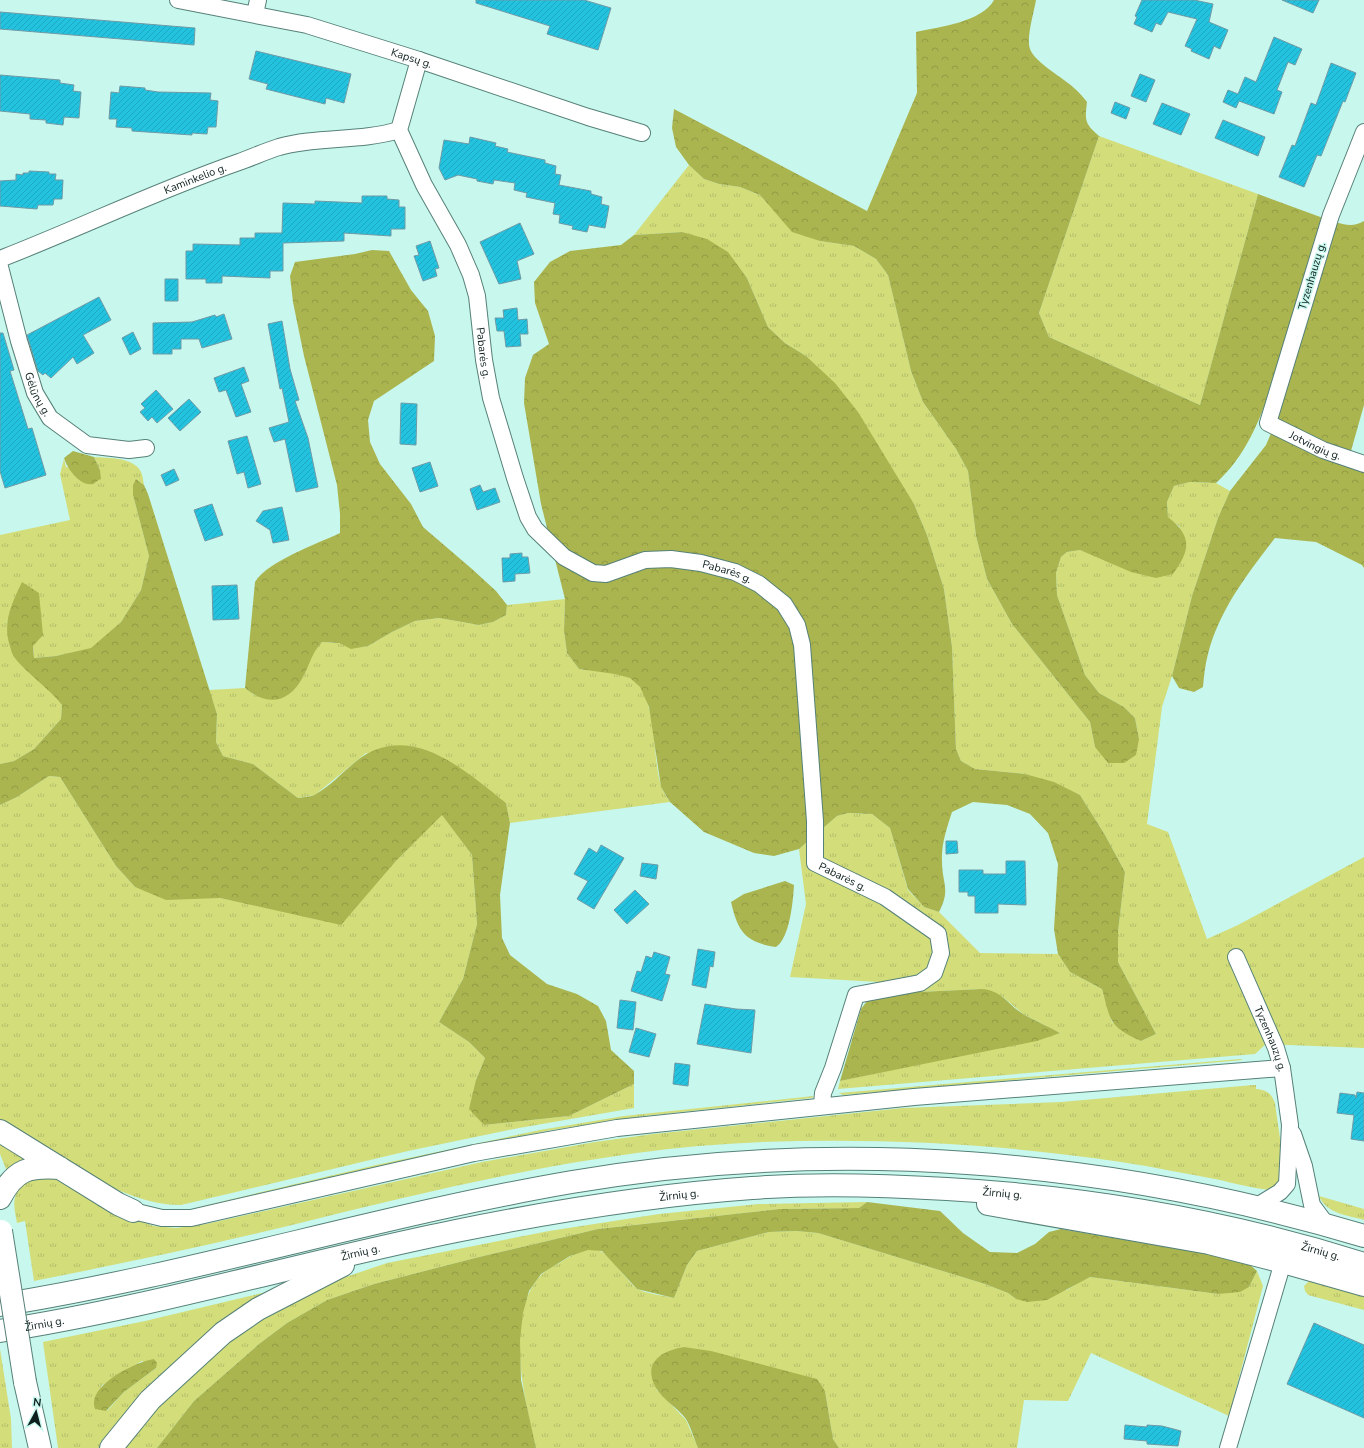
<svg xmlns="http://www.w3.org/2000/svg" width="1364" height="1448" font-family="'Nunito Sans',sans-serif">
<defs>
<pattern id="grass-tufts" width="24" height="20" patternUnits="userSpaceOnUse"><rect width="24" height="20" fill="#d3de7b"/><path d="M3 7l-1-3M5 7V3M7 7l1-3M15 17l-1-3M17 17v-4M19 17l1-3" fill="none" stroke="#b4be6a"/></pattern>
<pattern id="forest-crowns" width="20" height="18" patternUnits="userSpaceOnUse"><rect width="20" height="18" fill="#abb54f"/><path d="M2 6a3 3 0 1 1 6 0M12 15a3 3 0 1 1 6 0" fill="none" stroke="#929b44"/></pattern>
<pattern id="building-hatch" width="6" height="6" patternUnits="userSpaceOnUse"><rect width="6" height="6" fill="#23c3e0"/><path d="M-1 1l2-2M0 6l6-6M5 7l2-2" fill="none" stroke="#1ea7c0"/></pattern>
</defs>
<rect width="100%" height="100%" fill="#c8f7ed"/>
<!-- grass -->
<path fill="url(#grass-tufts)" fill-rule="evenodd" d="M1099,136L1258,194L1200,405L1049,337L1039,313Z
M689,165L704,179L719,184L740,187L760,195L774,210L820,241L854,246L876,259L888,275L911,371L923,402L956,449L968,471L976,536L987,579L1012,624L1090,722L1095,747L1139,739L1135,718L1124,707L1099,693L1085,675L1057,595L1056,573L1061,557L1067,552L1080,550L1101,557L1180,527L1168,518L1167,502L1174,486L1190,482L1216,483L1230,491L1218,518L1192,596L1172,676L1162,707L1147,824L1168,832L1207,939L1238,925L1364,857V1048L1266,1044L1255,1054L838,1089L840,1081L1060,1033L1023,1014L1003,997L981,989L878,994L879,982L790,977L806,904L799,849L837,816L848,813L872,814L890,828L908,890L924,907L939,912L980,953L1058,954L1070,972L1102,989L1112,1022L1141,1041L1156,1034L1118,962V932L1125,872L1105,835L1080,795L1025,774L975,769L961,761L956,749L952,647L944,589L927,535L914,504L806,356L785,343L768,327L747,278L727,252L682,232L634,235Z
M94,457C108,458 134,457 141,472C143,476 143,481 144,485L136,479L133,495L149,556L141,590L121,622L91,649L56,656L34,658L33,646L6,621L62,705L61,719L34,749L14,761L0,764V535L70,520L60,474L64,459L66,467L100,470Z
M565,599L564,631L567,653L579,669C595,671 617,670 631,678C658,695 652,758 661,786C663,792 667,797 670,802L510,823L506,803L366,753L315,795L298,798L253,764L223,756L216,742L217,714L209,690L245,688L254,695L303,677L313,652L322,642L339,643L351,648L368,646L392,632L415,621L439,618L479,625L493,622L506,615L507,605Z
M49,776L60,777L116,866L135,887L199,898H220L275,909L395,862L442,814L472,855L477,924L463,979L439,1022L469,1042L485,1058L476,1080L484,1125L569,1116L634,1084V1108L519,1128L408,1151L181,1205C120,1205 51,1152 0,1122V805L17,797Z
M1240,1059L1243,1060L843,1095L839,1093Z
M1253,1085H1256V1089C1267,1090 1271,1093 1275,1103C1277,1120 1286,1165 1280,1179C1278,1185 1275,1187 1269,1190C1253,1188 1236,1184 1220,1180C1187,1174 1154,1167 1121,1162C1002,1144 883,1138 763,1142C603,1148 447,1187 292,1225C206,1246 120,1264 34,1281L25,1221L17,1223C13,1203 12,1197 24,1179L57,1176L128,1217L154,1226L176,1228L206,1224L482,1162L595,1142L653,1134L903,1108L1061,1102Z
M814,1096L812,1098L644,1116L552,1130L484,1143L190,1209L376,1165L540,1130L624,1116Z
M0,1139L33,1159L8,1174L0,1154Z
M1319,1196L1364,1209V1220C1347,1215 1327,1214 1319,1196Z
M867,1202L859,1208L779,1209L598,1229L479,1257L374,1284L327,1300L287,1323L259,1344L194,1401L157,1448H122L148,1414L222,1343L269,1314L325,1284L387,1263L549,1231L659,1214L759,1204Z
M796,1231L818,1233L985,1284L1008,1293L1016,1299L1067,1290L1081,1281L1090,1277L1218,1294L1249,1287L1257,1271L1263,1286L1229,1416L1091,1353L1068,1401L1024,1400L1017,1448H839L833,1439L825,1391L656,1389L686,1420L698,1448H536C525,1400 503,1316 541,1275C546,1270 554,1266 561,1262C572,1255 587,1246 600,1251C609,1254 627,1281 636,1288C643,1293 665,1296 674,1298L687,1265L697,1251L769,1232Z
M1310,1280L1364,1295V1310L1308,1295L1305,1291L1304,1286Z
M275,1290L100,1448H58L43,1342L145,1321ZM142,1361L156,1368L124,1392L107,1411L101,1386Z
M0,1349L11,1419L12,1448H0Z"/>
<!-- forest -->
<path fill="url(#forest-crowns)" d="M994,0H1036C1034,12 1026,38 1030,49C1035,63 1064,78 1074,88C1079,92 1083,97 1087,102C1085,120 1084,123 1099,136L1039,313L1049,337L1200,405L1258,194L1323,218C1311,257 1299,296 1287,334C1271,386 1258,445 1216,483L1190,482L1174,486L1167,502L1168,517C1193,537 1190,550 1173,574L1156,578L1131,572L1080,550L1067,552L1061,557L1056,573L1057,595L1085,675L1099,693L1124,707L1135,718L1139,739L1136,755L1124,763H1108L1095,747L1090,722L1012,624L987,579L976,536L968,471L956,449L923,402L911,371L888,275L876,259L854,246L820,241L792,232L760,195L740,187L719,184L704,179L689,165L676,147L672,128L674,109L867,211L917,93L916,32C939,27 982,22 994,0Z
M1364,221V405L1347,465L1364,468V568L1362,565L1316,542L1275,538C1248,573 1219,610 1208,654C1205,665 1204,676 1203,687L1194,692L1179,688L1172,676L1192,596L1218,518L1230,491L1266,445L1278,417L1334,222C1346,225 1354,227 1364,221Z
M682,232L707,239L728,252L747,278L768,327L785,343L806,356L835,383L858,412L914,504L927,535L944,589L952,647L956,749L961,761L975,769L1025,774L1054,782L1080,795L1105,835L1125,872L1118,932V962L1156,1034L1141,1041C1108,1026 1111,1021 1102,989L1070,972L1058,954L1054,929L1058,864L1048,833L1030,814L1007,805L973,802L952,812C947,828 941,844 942,861C942,884 951,889 939,912L924,907L908,889L890,828L872,814L848,813L837,816L799,849L774,856L754,853L704,832L670,802L661,787L649,707L640,687L630,678L615,674L579,669L567,653L564,631L565,599L541,504L524,403L525,378L533,355L549,344L535,303L534,282L550,262L570,251L621,245L634,235Z
M372,250L389,251L411,290L428,311L435,336L434,361L374,401L368,420L370,442L380,464L411,504L423,527L472,569L496,591L507,605L506,615L493,622L479,625L439,618L415,621L392,632L368,646L351,649L339,643L322,642C311,654 310,664 303,677C289,703 268,707 245,688L255,582C268,561 317,544 340,533V514L337,485L304,356L293,302L290,276L295,262L355,254Z
M73,451L94,457L100,470L101,479C98,480 95,483 93,484C80,487 67,468 64,458Z
M136,479L144,485L148,494L217,714L216,742L223,756L253,764L298,798C303,797 312,797 316,794C329,787 342,773 354,763C408,718 463,769 506,803L510,823L500,895L502,938L510,955L547,984L577,994L598,1006L606,1021L611,1050L634,1071V1084L569,1116L484,1125L469,1109L476,1080L485,1058L469,1042L439,1022L463,979L477,924L472,855L442,815L395,862L341,925L220,898L166,900L135,887L116,866L60,777L49,776L17,797L0,805V764L14,761L34,749L61,719L62,705C48,687 28,675 14,657C12,654 11,650 10,646C2,623 12,603 22,582L39,593L43,635L33,646L34,658L56,656L91,648L121,622L141,590L149,556L133,495V485Z
M785,881L794,885C793,901 790,938 776,947C744,942 738,931 731,902L744,894Z
M981,989C1002,990 1007,1004 1023,1014C1035,1021 1048,1026 1060,1033L1037,1041L840,1081L861,1009L867,1001L878,994Z
M867,1202L940,1211L963,1233L990,1252L1017,1253L1035,1244L1049,1232L1061,1229L1225,1257L1248,1263L1257,1271L1249,1287L1240,1292L1218,1294L1090,1277L1047,1300L1027,1302L1016,1299L1008,1293L985,1284L818,1233L796,1231L769,1232L697,1251L687,1265L674,1298L637,1289L602,1251L588,1250L570,1256L541,1274L529,1291L523,1313L520,1340L521,1380L536,1448H157L194,1401L259,1344L287,1323L327,1300L374,1284L479,1257L598,1229L779,1209L859,1208Z
M684,1347L711,1351L817,1379L825,1391L833,1439L839,1448H698C694,1439 691,1427 686,1419C678,1408 663,1400 656,1388C642,1363 661,1351 684,1347Z
M154,1359L157,1363L156,1368L124,1392L106,1411L95,1409C86,1386 135,1362 154,1359Z"/>
<!-- building -->
<path fill="url(#building-hatch)" stroke="#6f9aa5" d="M476,0H584L611,8L598,50L547,34L550,26L476,3Z
M1142,0H1194L1213,4L1209,22L1228,30L1220,49L1214,46L1209,59L1191,51L1192,49L1185,46L1197,19L1168,12L1161,25L1156,23L1152,32L1134,24L1137,17L1135,16Z
M1282,0H1319L1313,13Z
M0,12L195,28L194,45L0,29Z
M1274,37L1302,49L1295,65L1288,62L1277,90L1282,92L1274,114L1239,101L1236,108L1223,102L1228,90L1238,94L1245,77L1256,82Z
M256,51L351,74L344,103L326,98L325,104L266,89L268,84L249,79Z
M1331,63L1356,73L1345,102L1343,101L1321,156L1317,155L1304,187L1279,177L1292,145L1295,146L1311,103L1316,105Z
M1140,74L1155,80L1146,102L1131,96Z
M0,75L60,80V83L74,85L73,91L81,92L79,118L64,117L63,125L46,123V120L30,119V114L0,111Z
M120,86L145,88V90L158,92L211,93L210,100L218,101L216,127H208L207,134L192,133V135L132,131V128L116,127L117,119H109L111,92L119,93Z
M1115,102L1130,108L1126,119L1111,113Z
M1162,103L1190,114L1181,135L1153,124Z
M1223,120L1265,137L1258,156L1215,138Z
M470,137L496,143L495,146L508,149L507,152L545,160V163L556,166L555,174L561,175L559,185L591,191V194L602,197L601,204L609,206L605,228L589,225L587,232L572,229L573,226L559,223L560,215L553,214L555,203L526,197L527,193L514,190L515,183L494,180L493,184L477,181V179L458,175L445,180L439,168L444,140L469,144Z
M29,171L49,172V174H56L55,180H63L62,199H54L53,205H38L37,209L0,206V181L16,180V174L23,175V173H29Z
M362,196H387V199L399,200V207H405V229H391V236L344,233V241L283,243V271H270V278L222,276V283H206V279H186V251H193V244L240,245V238H255V233H282L283,203L315,204V201L362,203Z
M520,223L534,254L517,261L521,279L499,284L480,242Z
M430,241L439,268L435,269L437,276L423,281L414,256L419,255L416,246Z
M165,279H178V301H165Z
M99,297L111,320L83,335L94,353L77,364L73,357L51,378L45,373L43,375L38,371L27,335Z
M517,308L518,320L527,319L528,334H520L521,346L506,347L504,331H497L495,318H504L503,310Z
M224,314L232,339L202,348L199,339H181V349H172V354H153V323L192,322L215,315L216,317Z
M282,321L290,369L299,400L295,401L308,438L318,487L296,492L285,439L274,442L269,428L289,422L282,388L280,389L268,324Z
M133,332L141,349L130,355L122,338Z
M0,333H3L14,370L10,371L28,429L32,428L46,475L5,488L0,471Z
M244,367L249,381L241,384L251,412L236,417L226,390L219,392L214,378Z
M156,390L173,409L157,423L152,417L148,421L140,412L145,408L141,404Z
M189,399L201,412L180,431L168,418Z
M401,403L417,404L416,445L400,444Z
M247,436L261,484L248,488L244,472L237,474L228,441Z
M430,462L438,486L420,492L412,468Z
M174,469L179,480L166,486L161,475Z
M480,485L483,492L495,488L500,502L477,510L470,489Z
M212,504L223,535L205,541L194,510Z
M282,507L289,540L273,543L270,530L256,521L263,511Z
M522,553V557H528L530,573L515,574V581L503,582L502,558H510V554Z
M237,585L239,619L213,620L212,586Z
M946,841H957L958,853L946,854Z
M601,845L624,858L594,909L577,899L588,881L574,874L589,848L597,853Z
M1006,861H1025L1026,905L998,904V913H975V896H968V892H959V870H983V874H1006Z
M642,863L658,865L656,879L640,876Z
M635,890L649,904L627,924L614,910Z
M698,949L715,952L713,967L710,966L706,988L692,985Z
M654,952L670,957L665,974L670,975L662,1001L631,991L637,971L641,972L646,956L652,958Z
M620,1000L636,1002L633,1030L617,1028Z
M705,1004L736,1009L755,1010L751,1053L697,1044Z
M636,1028L656,1034L649,1057L629,1052Z
M675,1063L690,1065L688,1086L673,1084Z
M1357,1092L1364,1093V1141L1351,1139L1354,1115L1337,1113L1340,1093L1355,1095L1356,1098Z
M1314,1323L1364,1345V1418L1287,1384Z
M1125,1425L1147,1427V1425L1162,1426L1181,1431L1178,1446L1147,1444V1441L1124,1439Z"/>
<g fill="none" stroke-linecap="round" stroke-linejoin="round">
<!-- street casing -->
<g stroke="#568178" stroke-width="18">
<g id="street">
<path id="s1" d="M178,0L307,25L419,60L588,117L642,133"/>
<path d="M255,14L258,0"/>
<path id="s2" d="M419,60L399,130L424,185L458,245L471,275L477,296L484,360L491,398L515,478L528,517L535,529L564,557L593,573L606,574L645,560L671,559L701,563L735,572L759,584L784,604L797,625L802,645L815,821V863L885,897L938,934L941,953L934,973L920,983L856,995L833,1068L823,1093L822,1105"/>
<path id="s3" d="M1364,132L1331,215L1268,423L1323,450L1364,464"/>
<path id="s4" d="M0,259C80,228 158,190 239,162C253,157 266,151 279,147C318,136 360,142 399,130"/>
<path id="s5" d="M0,267L19,341L35,393L50,418L87,445L129,450L146,448"/>
<path id="s6" d="M1236,957L1276,1048L1282,1068L1290,1125L1287,1184L1280,1192L1257,1206"/>
<path d="M1293,1134L1304,1166L1312,1205L1326,1224"/>
<path d="M133,1211L162,1218H191L474,1153L617,1128L914,1097L1282,1068"/>
<path d="M1228,1448L1283,1262"/>
</g>
</g>
<!-- primary casing -->
<g stroke="#568178" stroke-width="24">
<path id="primary" d="M0,1131L118,1204L133,1211
M0,1198C15,1169 29,1166 60,1168
M25,1382L40,1448"/>
</g>
<!-- highway casing -->
<g stroke="#568178" stroke-width="24">
<g id="highway">
<path d="M988,1204L1209,1243L1283,1262L1364,1285"/>
<path d="M0,1305C193,1274 380,1215 572,1182C836,1137 1108,1159 1364,1236"/>
<path id="s7" d="M0,1331C154,1307 303,1262 456,1231C554,1211 652,1195 752,1188C817,1183 882,1185 947,1189C1088,1197 1229,1221 1364,1264"/>
<path d="M111,1448L150,1400L223,1333L258,1309L343,1265"/>
</g>
</g>
<!-- street -->
<use href="#street" stroke="#fff" stroke-width="16"/>
<!-- primary -->
<use href="#primary" stroke="#fff" stroke-width="22"/>
<!-- highway -->
<use href="#highway" stroke="#fff" stroke-width="22"/>
<!-- primary-bridge casing -->
<g stroke="#568178" stroke-width="24" stroke-linecap="butt">
<path id="primary-bridge" d="M1,1231L25,1382"/>
</g>
<!-- primary-bridge -->
<use href="#primary-bridge" stroke="#fff" stroke-width="22"/>
</g>
<g text-anchor="middle" dominant-baseline="central" stroke-width="3" stroke-linejoin="round" paint-order="stroke">
<!-- street labels -->
<g font-size="11" fill="#0e201d" stroke="#c8f7ed">
<text stroke="none"><textPath href="#s1" startOffset="241">Kapsų g.</textPath></text>
<text stroke="none"><textPath href="#s4" startOffset="211">Kaminkelio g.</textPath></text>
<text transform="translate(1312 276) rotate(-73)">Tyzenhauzų g.</text>
<text stroke="none"><textPath href="#s2" startOffset="314">Pabarės g.</textPath></text>
<text stroke="none"><textPath href="#s5" startOffset="133">Gėlūnų g.</textPath></text>
<text stroke="none"><textPath href="#s3" startOffset="359">Jotvingių g.</textPath></text>
<text stroke="none"><textPath href="#s2" startOffset="710">Pabarės g.</textPath></text>
<text stroke="none"><textPath href="#s2" startOffset="1071">Pabarės g.</textPath></text>
<text stroke="none"><textPath href="#s6" startOffset="89">Tyzenhauzų g.</textPath></text>
<text stroke="none"><textPath href="#s7" startOffset="1017">Žirnių g.</textPath></text>
<text stroke="none"><textPath href="#s7" startOffset="693">Žirnių g.</textPath></text>
<text stroke="none"><textPath href="#s7" startOffset="1341">Žirnių g.</textPath></text>
<text stroke="none"><textPath href="#s7" startOffset="369">Žirnių g.</textPath></text>
<text stroke="none"><textPath href="#s7" startOffset="45">Žirnių g.</textPath></text>
</g>
</g>
<!-- north arrow -->
<g transform="translate(36 1412) rotate(7)" stroke="#c8f7ed" stroke-width="3" paint-order="stroke">
<path d="M0-3L7 15L0 10L-7 15Z" fill="#0e201d"/>
<text y="-6" font-size="11" font-weight="bold" text-anchor="middle" fill="#0e201d">N</text>
</g>
</svg>
